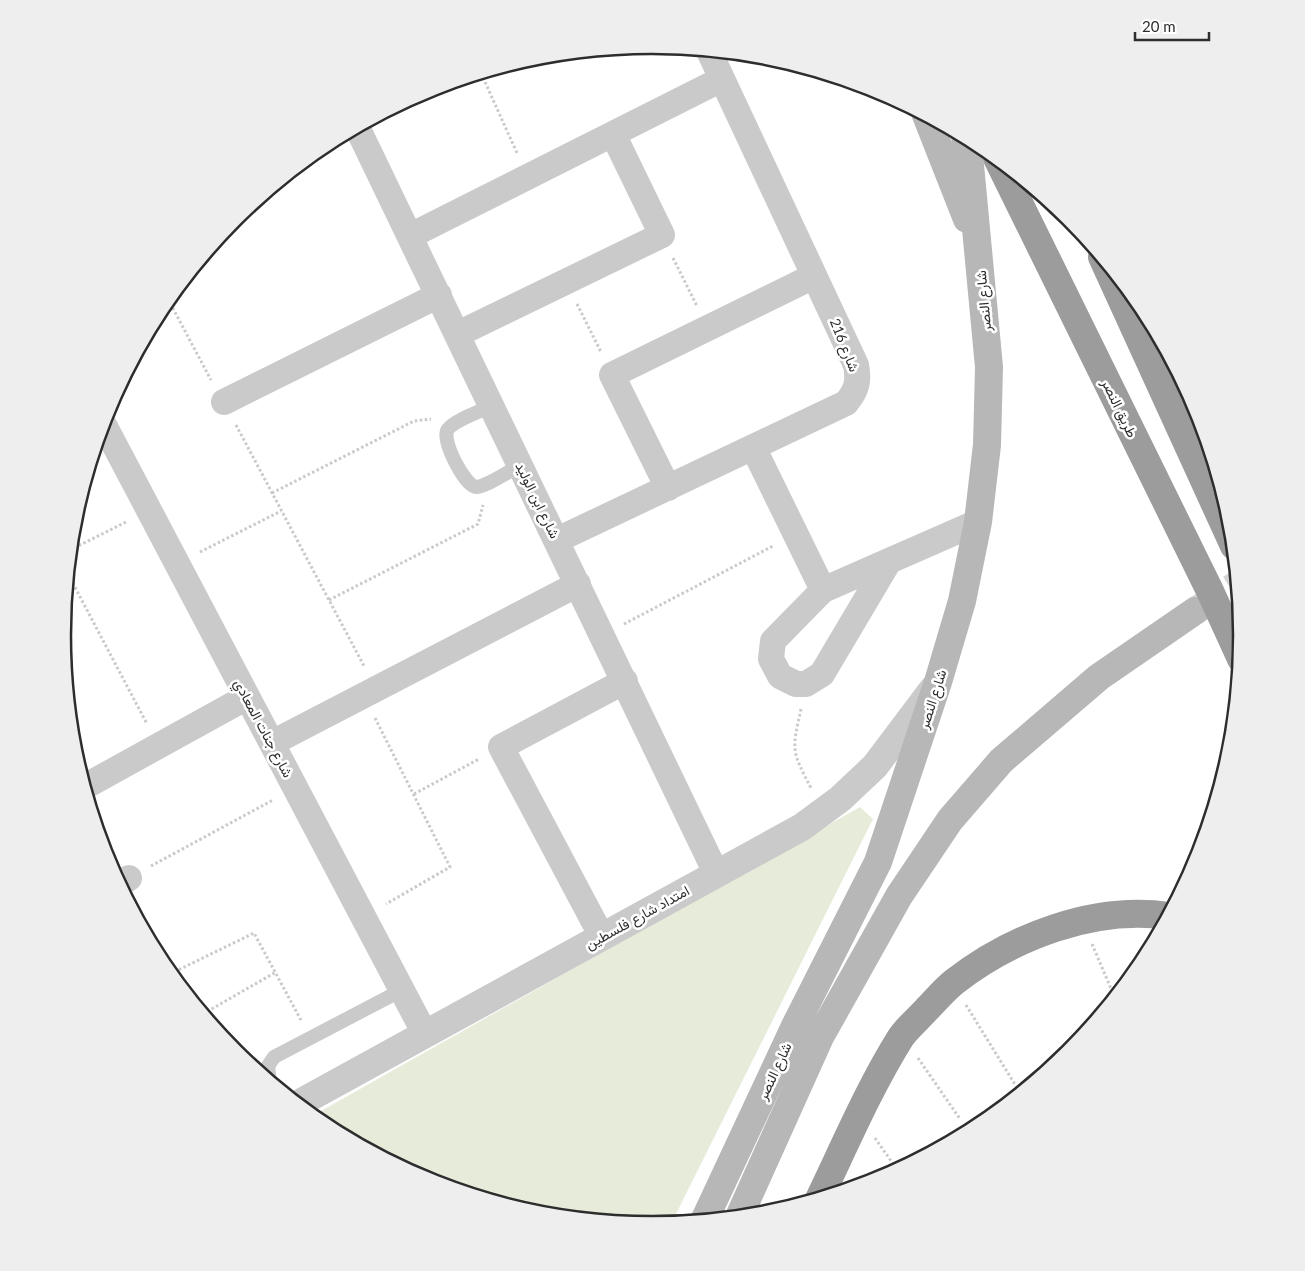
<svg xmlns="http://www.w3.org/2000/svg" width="1305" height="1271" font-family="Lato,Vazirmatn,sans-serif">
<rect width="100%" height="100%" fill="#fff"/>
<!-- green -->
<path fill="#e7ecda" d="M860,807L873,819L671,1224L652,1226L537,1215L426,1181L324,1126L312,1116Z"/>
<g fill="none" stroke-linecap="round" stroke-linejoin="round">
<!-- secondary-tunnel -->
<path stroke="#d5d5d5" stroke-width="28" stroke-dasharray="28 14" stroke-linecap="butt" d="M1195,611L1238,584"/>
<!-- path -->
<path stroke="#cacaca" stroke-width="3" stroke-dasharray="2.5 2.5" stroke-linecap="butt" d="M481,73L517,153
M673,258L697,306
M168,299L211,380
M577,304L601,352
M236,425L364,666
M272,493L414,421L431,419
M70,550L126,522
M200,552L281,511
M68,574L147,724
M329,600L478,524L483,505
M624,624L773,546
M801,709C792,750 791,750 811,788
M375,718L450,867L386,904
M414,794L479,759
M151,866L273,800
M1092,944L1115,998
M173,972L183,990
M170,974L254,933L302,1022
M966,1005L1019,1091
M203,1014L276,972
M918,1058L960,1119
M875,1138L898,1171"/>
<!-- service -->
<path stroke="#cacaca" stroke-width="14" d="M492,406C481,411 455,420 448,429C440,439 465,486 476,487C486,487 511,470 521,465
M270,1082L268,1066L274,1057L402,990"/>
<!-- minor -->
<path stroke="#cacaca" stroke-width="26" d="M357,127L716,873
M410,236L722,79
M458,334L662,235L613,134
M224,402L439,295
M103,423L425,1034
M753,447L823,590
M668,488L612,375L814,276
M557,540L846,403C857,390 859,381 856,365L709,51
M889,561L823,590L773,641L771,659L780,676L796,684H806L822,674L889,561L978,522
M272,743L578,584
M84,787L247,697
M119,884L129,878
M602,937L501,747L625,681"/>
<!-- tertiary -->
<path stroke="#cacaca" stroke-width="28" d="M298,1104L802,827L840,799L875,766L933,689"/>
<!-- secondary -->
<path stroke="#b7b7b7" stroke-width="28" d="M926,115L967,219
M739,1217L820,1037L899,896L950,820L1001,761L1099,677L1195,611
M704,1221L796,1024L878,862L938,682L962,601L978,522L987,445L989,367L970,165L965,136"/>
<!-- trunk -->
<path stroke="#9c9c9c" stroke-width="28" d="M997,158L1210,591L1241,659
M1102,257L1234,546
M819,1199C845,1145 869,1088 901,1037C908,1027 919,1018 927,1009C936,1000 944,990 954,982C1012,937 1094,905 1169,916"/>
</g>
<g text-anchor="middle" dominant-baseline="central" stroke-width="5" stroke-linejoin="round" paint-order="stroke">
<!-- street labels -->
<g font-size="14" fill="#2d2d2d" stroke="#fff">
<text transform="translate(983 301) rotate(-95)">شارع النصر</text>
<text transform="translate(845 345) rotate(68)">شارع 216</text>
<text transform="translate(1120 408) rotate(64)">طريق النصر</text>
<text transform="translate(538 500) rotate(64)">شارع ابن الوليد</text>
<text transform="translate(932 699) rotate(-72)">شارع النصر</text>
<text transform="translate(264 728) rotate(62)">شارع جنات المعادي</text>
<text transform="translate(637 917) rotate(-29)">امتداد شارع فلسطين</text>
<text transform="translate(774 1071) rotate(-65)">شارع النصر</text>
</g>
</g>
<!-- crop -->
<path d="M0 0H1305V1271H0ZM71 635a581 581 0 1 1 1162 0a581 581 0 1 1-1162 0Z" fill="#eee" fill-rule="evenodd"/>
<path fill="none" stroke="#2d2d2d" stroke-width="2.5" d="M71 635a581 581 0 1 1 1162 0a581 581 0 1 1-1162 0Z"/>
<!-- scale -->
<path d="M1135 32v8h74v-8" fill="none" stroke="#2d2d2d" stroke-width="2.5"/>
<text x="1142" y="32" font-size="15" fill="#2d2d2d" stroke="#ffffff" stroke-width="4" paint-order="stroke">20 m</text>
</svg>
